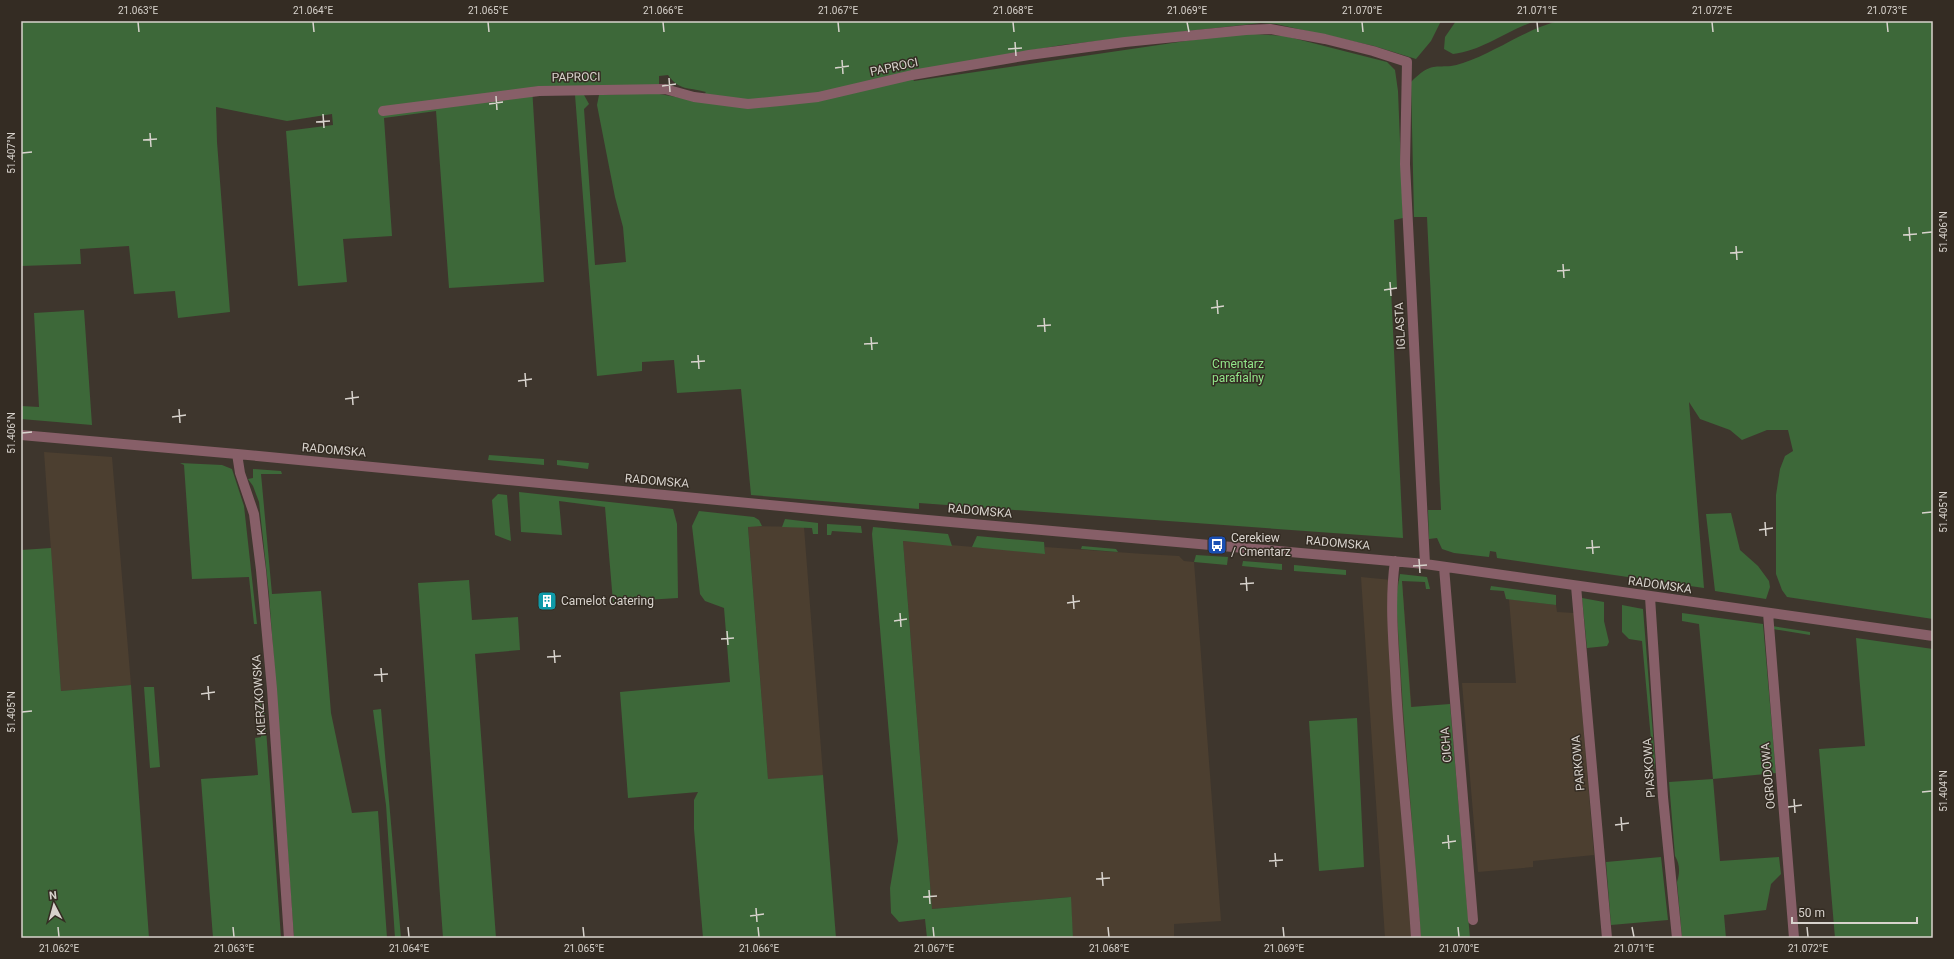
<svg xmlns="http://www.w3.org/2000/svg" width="1954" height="959" font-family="Roboto,sans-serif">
<rect width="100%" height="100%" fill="#3e362d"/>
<!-- built -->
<path fill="#4c3f30" d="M44,452L112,457L131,685L61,691Z
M748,526L804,527L823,775L768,780Z
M903,541L1045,553V547L1144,554L1179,556L1184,561L1194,562L1221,921L1174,924V938H1073L1070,897L932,909Z
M1361,577L1402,581L1429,938H1385Z
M1509,599L1556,605L1557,612L1574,613L1594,855L1533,861V867L1478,872L1462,683H1516Z"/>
<!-- green -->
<path fill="#3d6839" d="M21,21H1441L1431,41L1416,59L1374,46L1276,24L1261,23L1062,45L908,72L914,81L1240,33L1285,36L1387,62L1395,70L1398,91L1403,218L1394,220L1397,288L1391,289L1403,538L919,503V509L751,495L741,389L677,393L674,360L642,362V371L597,376L575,95H584L589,104L584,109L595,265L626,262L623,227L615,197L597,105L599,95L654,93L698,101L706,92C689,87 679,91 668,75L659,76V85L532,87L544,282L449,288L436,111L384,118L392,236L343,239L347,282L298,286L286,131L333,125L332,114L287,121L216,107L217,142L230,312L178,318L175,291L134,294L129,246L80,249L81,264L21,266Z
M1456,21H1536C1507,30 1483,51 1453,54L1444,49L1445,37Z
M1558,21H1933V619L1787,597L1782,590L1776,574V495L1780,469L1785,456L1793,451L1788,430H1767L1742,440L1730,430L1700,419L1689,402L1704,588L1497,558L1496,552L1490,551L1489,557L1454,553L1442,549L1437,538L1429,539L1428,510H1441L1427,217H1414L1411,82C1435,57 1438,72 1463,63C1496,52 1524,30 1558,21Z
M84,310L92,425L21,419V406L39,407L34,313Z
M489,455L544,459V465L488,460Z
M557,460L589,463L588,469L557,465Z
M180,463L222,465L232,469L244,506L257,624H254L249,577L192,579L184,465Z
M253,469L281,471L282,474H261L272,594L321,591L331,713L352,813L378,811L387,938H294L269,594L259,502L253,486L248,479L253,478Z
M519,492L673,509L677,524L678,598L613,602L605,507L559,501L562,535L521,532Z
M498,494L507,495L511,541L495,535L492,500Z
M699,511L754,517L759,520L762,526L748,527L768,779L823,775L836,938H703L694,829V800L698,792L628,798L620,692L730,682L724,608L705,601L700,594L692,526Z
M1731,513L1740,550L1758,566L1769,581L1770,587L1766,599L1715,591L1706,514Z
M785,519L818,523V534H813L812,528L782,527Z
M827,524L861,526L862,533L832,531L831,535H827Z
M873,527L948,534L952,546L903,541L932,909L1071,897L1073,938H927L925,919L899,922L891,913L890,888L898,841L872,534Z
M977,536L1044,542L1045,554L972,547Z
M1082,546L1116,549L1118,552L1081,549Z
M51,548L61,691L131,685L149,938H21V550Z
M1196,555L1228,557L1227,565L1194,562Z
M1243,561L1282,564V570L1242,566Z
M1294,565L1346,570V575L1294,571Z
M1400,574L1427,577L1430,589H1426L1425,582L1402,581L1411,707L1450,704L1470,938H1421L1403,708L1396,598Z
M469,580L472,620L518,617L520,650L475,654L496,938H443L418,583Z
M1491,586L1556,595V605L1506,599L1504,591L1490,590Z
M1582,598L1604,602V621L1609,642L1607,646L1587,648Z
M1622,605L1643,609L1655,760L1654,772L1642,641L1629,639L1622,632Z
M1682,613L1763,624L1776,773L1713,779L1720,861L1779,857L1781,874L1771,884L1766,910L1724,915L1726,938H1682L1677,882C1680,873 1680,864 1675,856L1669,782L1713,779L1699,624L1682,621Z
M1772,626L1810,632V635L1773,629Z
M1856,638L1933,649V938H1835L1819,749L1865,746Z
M144,687H154L160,767L150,768Z
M264,701L281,938H213L201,779L258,775L255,738L261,737L259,703Z
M381,709L401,938H395L386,805L373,710Z
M1357,718L1364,867L1319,871L1309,721Z
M1661,857L1668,920L1611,925L1606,862Z"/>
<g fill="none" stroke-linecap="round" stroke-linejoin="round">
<!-- minor -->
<path stroke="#875f68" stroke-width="10" d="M383,111L539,91L665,89L694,97L748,104L780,101L818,97L912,75L1029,55L1125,42L1246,30L1270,29L1325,39L1373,51L1407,62L1405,164L1425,564
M21,435L237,454L905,518L1425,564L1933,636
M237,454L240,473L254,514L261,570L272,689L289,938
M1395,561C1389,604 1394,646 1396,689C1401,772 1411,855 1416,938
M1444,567L1473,920
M1576,586L1607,938
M1650,597L1663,797L1677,938
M1768,613L1794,938"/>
</g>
<!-- ticks -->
<path fill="none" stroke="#d8d3cd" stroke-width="1.5" d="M138,22L139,32M313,22L314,32M488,22L489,32M663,22L664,32M838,22L839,32M1013,22L1014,32M1187,22L1189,32M1362,22L1363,32M1537,22L1538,32M1712,22L1713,32M1887,22L1888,32M1015,42L1016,56M1008,49L1022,48M842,60L843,74M835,68L849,66M669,78L670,92M662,86L676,84M496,96L497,110M489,104L503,102M323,114L324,128M316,122L330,121M150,133L151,147M143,140L157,139M22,153L32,152M1909,227L1910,241M1922,233L1932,232M1903,235L1917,234M1736,246L1737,260M1730,253L1743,252M1563,264L1564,278M1557,271L1570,270M1390,282L1391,296M1384,290L1397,288M1217,300L1218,314M1211,308L1224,306M1044,318L1045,332M1037,326L1051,325M871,337L872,350M864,344L878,343M698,355L699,369M691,362L705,361M525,373L526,387M518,381L532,379M352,391L353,405M345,399L359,397M179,409L180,423M172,417L186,415M22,433L32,432M1922,513L1932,512M1765,522L1766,536M1759,530L1773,528M1592,540L1593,554M1586,548L1600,547M1419,559L1420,573M1413,566L1427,565M1246,577L1247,591M1240,584L1254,583M1073,595L1074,609M1067,603L1080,601M900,613L901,627M894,621L907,619M727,631L728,645M721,639L734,638M554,650L555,663M547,657L561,656M381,668L382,682M374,675L388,674M208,686L209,700M201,694L215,692M22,712L32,711M1922,792L1932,791M1794,799L1795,813M1788,807L1802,805M1621,817L1622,831M1615,825L1629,823M1448,835L1449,849M1442,843L1456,841M1275,853L1276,867M1269,861L1283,860M1102,872L1103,886M1096,879L1110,878M929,890L930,904M923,897L937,896M756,908L757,922M750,916L764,914M58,927L59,937M233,927L234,937M408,927L409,937M583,927L584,937M758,927L759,937M933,927L934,937M1108,927L1109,937M1283,927L1284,937M1458,927L1459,937M1632,927L1634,937M1807,927L1808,937"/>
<!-- icons -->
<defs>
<g id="bus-square" transform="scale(1)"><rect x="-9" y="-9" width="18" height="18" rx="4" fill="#1a4fb4" stroke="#342c23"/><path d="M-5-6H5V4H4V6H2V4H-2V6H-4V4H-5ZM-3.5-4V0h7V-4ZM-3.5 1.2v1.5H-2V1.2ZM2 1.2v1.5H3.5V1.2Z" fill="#fff"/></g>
<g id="building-square" transform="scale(1)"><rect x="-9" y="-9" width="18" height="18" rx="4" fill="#0f9aa8" stroke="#342c23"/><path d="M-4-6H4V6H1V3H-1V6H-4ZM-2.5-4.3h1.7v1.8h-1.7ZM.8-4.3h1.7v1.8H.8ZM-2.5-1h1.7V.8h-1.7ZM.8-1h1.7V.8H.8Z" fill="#fff"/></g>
</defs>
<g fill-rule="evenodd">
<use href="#bus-square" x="1217" y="545"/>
<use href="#building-square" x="547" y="601"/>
</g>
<g text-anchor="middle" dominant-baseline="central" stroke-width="3" stroke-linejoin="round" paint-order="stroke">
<!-- street labels -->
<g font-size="12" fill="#d8d3cd" stroke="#342c23">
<text transform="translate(894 67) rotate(-12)">PAPROCI</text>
<text transform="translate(576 77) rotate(-1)">PAPROCI</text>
<text transform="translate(1400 326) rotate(-93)">IGLASTA</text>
<text transform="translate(334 450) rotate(5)">RADOMSKA</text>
<text transform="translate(657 481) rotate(5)">RADOMSKA</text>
<text transform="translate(980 511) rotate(5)">RADOMSKA</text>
<text transform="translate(1338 543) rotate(5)">RADOMSKA</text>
<text transform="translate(1660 585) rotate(8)">RADOMSKA</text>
<text transform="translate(259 695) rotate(-94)">KIERZKOWSKA</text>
<text transform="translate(1446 745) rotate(-95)">CICHA</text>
<text transform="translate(1578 763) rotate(-95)">PARKOWA</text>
<text transform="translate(1649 768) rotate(-94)">PIASKOWA</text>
<text transform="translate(1768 776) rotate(-95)">OGRODOWA</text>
</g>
<!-- park labels -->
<g font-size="12" fill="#92e78a" stroke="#342c23">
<text x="1238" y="364">Cmentarz<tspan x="1238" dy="14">parafialny</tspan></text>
</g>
<!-- poi labels -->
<g font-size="12" fill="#d8d3cd" stroke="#342c23" text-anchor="start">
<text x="1231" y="538">Cerekiew<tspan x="1231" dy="14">/ Cmentarz</tspan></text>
<text x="561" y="601">Camelot Catering</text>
</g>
</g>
<!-- border -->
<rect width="1954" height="959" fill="none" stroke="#342c23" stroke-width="44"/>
<!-- north arrow -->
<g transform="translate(54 905) rotate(354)" stroke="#342c23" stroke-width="3" paint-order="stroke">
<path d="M0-3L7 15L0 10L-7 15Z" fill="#d8d3cd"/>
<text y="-6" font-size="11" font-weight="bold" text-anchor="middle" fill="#d8d3cd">N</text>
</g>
<!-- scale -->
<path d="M1792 917v6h125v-6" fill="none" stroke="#d8d3cd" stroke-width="2"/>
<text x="1798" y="917" font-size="12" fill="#d8d3cd" stroke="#342c23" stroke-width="3" paint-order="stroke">50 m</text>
<rect x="22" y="22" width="1910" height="915" fill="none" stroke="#d8d3cd" stroke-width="1.5"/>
<g font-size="10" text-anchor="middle" fill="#d8d3cd">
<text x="138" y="14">21.063°E</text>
<text x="313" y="14">21.064°E</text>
<text x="488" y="14">21.065°E</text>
<text x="663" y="14">21.066°E</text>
<text x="838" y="14">21.067°E</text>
<text x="1013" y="14">21.068°E</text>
<text x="1187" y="14">21.069°E</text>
<text x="1362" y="14">21.070°E</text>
<text x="1537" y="14">21.071°E</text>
<text x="1712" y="14">21.072°E</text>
<text x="1887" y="14">21.073°E</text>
<text transform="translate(11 153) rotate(-90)" y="4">51.407°N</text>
<text transform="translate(1943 232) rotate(-90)" y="4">51.406°N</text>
<text transform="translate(11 433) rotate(-90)" y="4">51.406°N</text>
<text transform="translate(1943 512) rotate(-90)" y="4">51.405°N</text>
<text transform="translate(11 712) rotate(-90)" y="4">51.405°N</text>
<text transform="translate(1943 791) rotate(-90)" y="4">51.404°N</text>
<text x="59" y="952">21.062°E</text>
<text x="234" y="952">21.063°E</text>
<text x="409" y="952">21.064°E</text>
<text x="584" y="952">21.065°E</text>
<text x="759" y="952">21.066°E</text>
<text x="934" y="952">21.067°E</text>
<text x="1109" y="952">21.068°E</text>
<text x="1284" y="952">21.069°E</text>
<text x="1459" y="952">21.070°E</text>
<text x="1634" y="952">21.071°E</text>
<text x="1808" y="952">21.072°E</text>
</g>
</svg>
